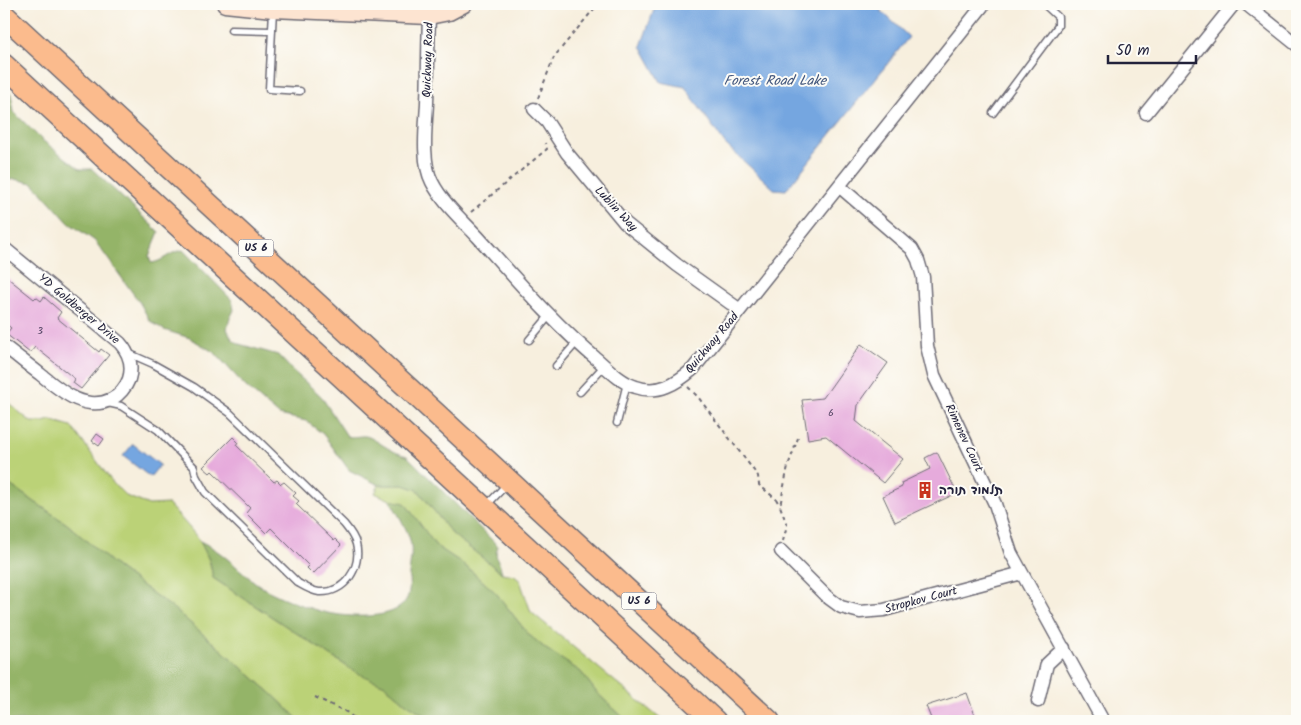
<svg xmlns="http://www.w3.org/2000/svg" width="1301" height="725" font-family="Kalam,'Playpen Sans Hebrew',sans-serif">
<rect width="100%" height="100%" fill="#fdfcf7"/>
<filter id="ink" filterUnits="userSpaceOnUse"><feTurbulence type="fractalNoise" baseFrequency=".02" numOctaves="2"/><feDisplacementMap in="SourceGraphic" scale="10" xChannelSelector="R" yChannelSelector="G"/><feConvolveMatrix kernelMatrix="1 2 1 2 8 2 1 2 1" color-interpolation-filters="sRGB"/></filter>
<filter id="wash" filterUnits="userSpaceOnUse"><feTurbulence type="fractalNoise" baseFrequency=".0096" numOctaves="4" result="noise"/><feDisplacementMap in="SourceGraphic" scale="20" xChannelSelector="R" yChannelSelector="G"/><feGaussianBlur stdDeviation="1.12" result="paint"/><feColorMatrix in="noise" values="0 0 0 0 0 0 0 0 0 0 0 0 0 0 0 0 0 1.4 0 .05"/><feComposite in="paint" operator="in"/></filter>
<g filter="url(#wash)">
<rect width="100%" height="100%" fill="#f7efde"/>
<!-- green -->
<path fill="#bbd277" stroke="#6e7a59" d="M4,399L31,422H43L50,420L71,426L113,483L126,496L149,505L168,504C190,529 208,543 213,578L357,673L385,685L406,703L434,721H300L271,693L174,609L119,569L67,524L4,481Z
M379,485H404L418,490L452,534L502,573L515,575L520,581L531,612L663,721H627L597,693L581,672L546,649L528,634L496,593L462,563L436,546L405,504L390,500L375,493Z"/>
<!-- forest -->
<path fill="#94b468" stroke="#5b6b52" d="M4,86L11,94L14,112L42,140L80,169H92L159,232L149,256L151,263C163,262 169,252 183,250L232,300L234,310L230,318L227,329L232,339L239,344L278,355L292,370L321,396L347,436C355,439 363,433 371,438C384,445 391,452 407,456L498,546C493,557 500,562 502,573L452,534L418,490L404,485H379L349,470L323,434L306,421L279,415L245,386L215,353L190,338L164,330L150,321L140,303L95,241L69,223L33,183L14,179L4,182Z
M4,481L67,524L119,569L174,609L271,693L300,721H4Z
M390,500L405,503L436,546L462,563L496,593L528,634L546,649L581,672L597,693L627,721H434L406,703L385,685L357,673L213,578L210,562L200,541C231,555 247,583 277,595C292,602 311,609 327,613C347,617 395,621 406,600C411,592 409,583 409,574C410,563 413,552 410,540C407,528 396,511 390,500Z"/>
<!-- water -->
<path fill="#74a6e0" stroke="#4b648e" d="M656,4H874L909,37L786,190L774,189L725,144L685,87L661,82L641,46Z
M133,444L160,465L150,477L123,456Z"/>
<g id="blocks">
<!-- building -->
<path fill="#e6abdc" d="M4,275L34,299L36,297L41,301L44,297L61,312L57,318L99,352L101,349L109,355L81,389L73,383L75,379L35,347L30,353L6,334L11,328L4,322Z
M861,344L888,363L858,405L856,421L903,459L883,483L826,436L808,439L802,400L823,398Z
M97,434L104,439L99,446L92,441Z
M233,437L238,442L236,445L274,482L277,480L281,484L284,482L296,493L293,496L299,501L296,504L334,541L335,539L341,545L313,574L307,568L309,566L271,528L266,533L246,513L250,508L212,471L210,473L203,467Z
M937,452L957,493L895,522L883,496L902,487L901,483L930,469L925,458Z
M967,693L977,721H932L926,706Z"/>
</g>
</g>
<g filter="url(#ink)">
<use href="#blocks" fill-opacity="0" stroke="#6d6a74" stroke-width="1"/>
<g fill="none" stroke-linecap="round" stroke-linejoin="round">
<!-- lane casing -->
<g stroke="#6d6a74" stroke-width="9">
<path id="lane" d="M273,10L269,89L300,91
M231,30L272,31
M993,113L1058,26V17L1044,4
M529,340L550,315
M556,366L577,342
M580,392L604,366
M108,403L121,406L158,430L194,467L196,476L205,492L298,583C305,587 311,591 319,592C345,594 362,567 356,544C354,536 349,530 344,524L230,413L194,387L153,364L128,353
M617,423L627,383
M486,506L507,484"/>
</g>
<!-- street casing -->
<g stroke="#6d6a74" stroke-width="15">
<path id="street" d="M1246,4L1297,45
M429,16C428,45 428,74 427,103C426,125 421,161 432,182C442,202 462,220 478,237C516,279 554,324 599,361C610,371 622,383 636,387C658,395 677,383 693,369L984,4
M534,109L547,122L567,153L625,223L677,265L740,310
M1146,113L1234,4
M839,186L912,249L918,260L923,277L927,346L934,375L995,504L1011,553L1103,721
M4,248L120,343C129,353 133,366 129,379C126,387 119,395 112,399C85,413 60,390 40,374C28,365 16,355 4,346
M781,551L826,596L841,607L860,612L884,610L1022,573
M1038,701L1047,664L1064,648"/>
</g>
<!-- secondary casing -->
<g stroke="#6d6a74" stroke-width="19">
<path id="secondary" d="M225,4L273,9L429,16L449,12L464,4"/>
</g>
<!-- highway casing -->
<g stroke="#6d6a74" stroke-width="24">
<path id="highway" d="M4,15L769,721
M4,65L715,721"/>
</g>
<!-- path -->
<path stroke="#6d6a74" stroke-width="2" stroke-dasharray="4 4" stroke-linecap="butt" d="M538,98L554,57L598,4
M471,212L547,149L545,143
M688,387L698,397L758,476L759,485L776,499L780,506
M783,541L787,525L780,506L788,466L798,438
M315,697L348,713L357,721"/>
<!-- lane -->
<use href="#lane" stroke="#fff" stroke-width="6"/>
<!-- street -->
<use href="#street" stroke="#fff" stroke-width="12"/>
<!-- secondary -->
<use href="#secondary" stroke="#fde4d1" stroke-width="16"/>
<!-- highway -->
<use href="#highway" stroke="#fbbb8d" stroke-width="21"/>
</g>
</g>
<!-- icons -->
<defs>
<g id="building-bare" transform="scale(1.35)"><path d="M-4-6H4V6H1V3H-1V6H-4ZM-2.5-4.3h1.7v1.8h-1.7ZM.8-4.3h1.7v1.8H.8ZM-2.5-1h1.7V.8h-1.7ZM.8-1h1.7V.8H.8Z" fill="#c8321e" stroke="#fdfcf7" stroke-width="2.5" paint-order="stroke"/></g>
</defs>
<g fill-rule="evenodd">
<use href="#building-bare" x="925" y="490"/>
</g>
<g text-anchor="middle" dominant-baseline="central" stroke-width="4" stroke-linejoin="round" paint-order="stroke">
<!-- number labels -->
<g font-size="10" fill="#534463">
<text x="40" y="331">3</text>
<text x="831" y="413">6</text>
</g>
<!-- shield labels -->
<g fill="#fdfcf7" stroke="#646373" stroke-width="1">
<rect x="238.5" y="239.5" width="35" height="17" rx="4"/>
<rect x="621.5" y="592.5" width="35" height="17" rx="4"/>
</g>
<g font-size="11" font-weight="bold" fill="#22223b">
<text x="256" y="248">US 6</text>
<text x="639" y="601">US 6</text>
</g>
<!-- street labels -->
<g font-size="12" fill="#22223b" stroke="#fdfcf7">
<text transform="translate(428 60) rotate(-88)">Quickway Road</text>
<text transform="translate(616 209) rotate(47)">Lublin Way</text>
<text transform="translate(79 309) rotate(40)">YD Goldberger Drive</text>
<text transform="translate(712 343) rotate(-50)">Quickway Road</text>
<text transform="translate(964 438) rotate(65)">Rimenev Court</text>
<text transform="translate(921 600) rotate(-15)">Stropkov Court</text>
</g>
<!-- poi labels -->
<g font-size="12" font-weight="bold" fill="#22223b" stroke="#fdfcf7" text-anchor="start">
<text x="939" y="490">תלמוד תורה</text>
</g>
<!-- water labels -->
<g font-size="14" font-style="italic" fill="#43577d" stroke="#fdfcf7">
<text x="775" y="81">Forest Road Lake</text>
</g>
</g>
<!-- margin -->
<rect width="1301" height="725" fill="none" stroke="#fdfcf7" stroke-width="20"/>
<!-- scale -->
<path d="M1108 55v8h88v-8" fill="none" stroke="#22223b" stroke-width="2.5"/>
<text x="1116" y="55" font-size="15" fill="#22223b" stroke="#fdfcf7" stroke-width="4" paint-order="stroke">50 m</text>
</svg>
